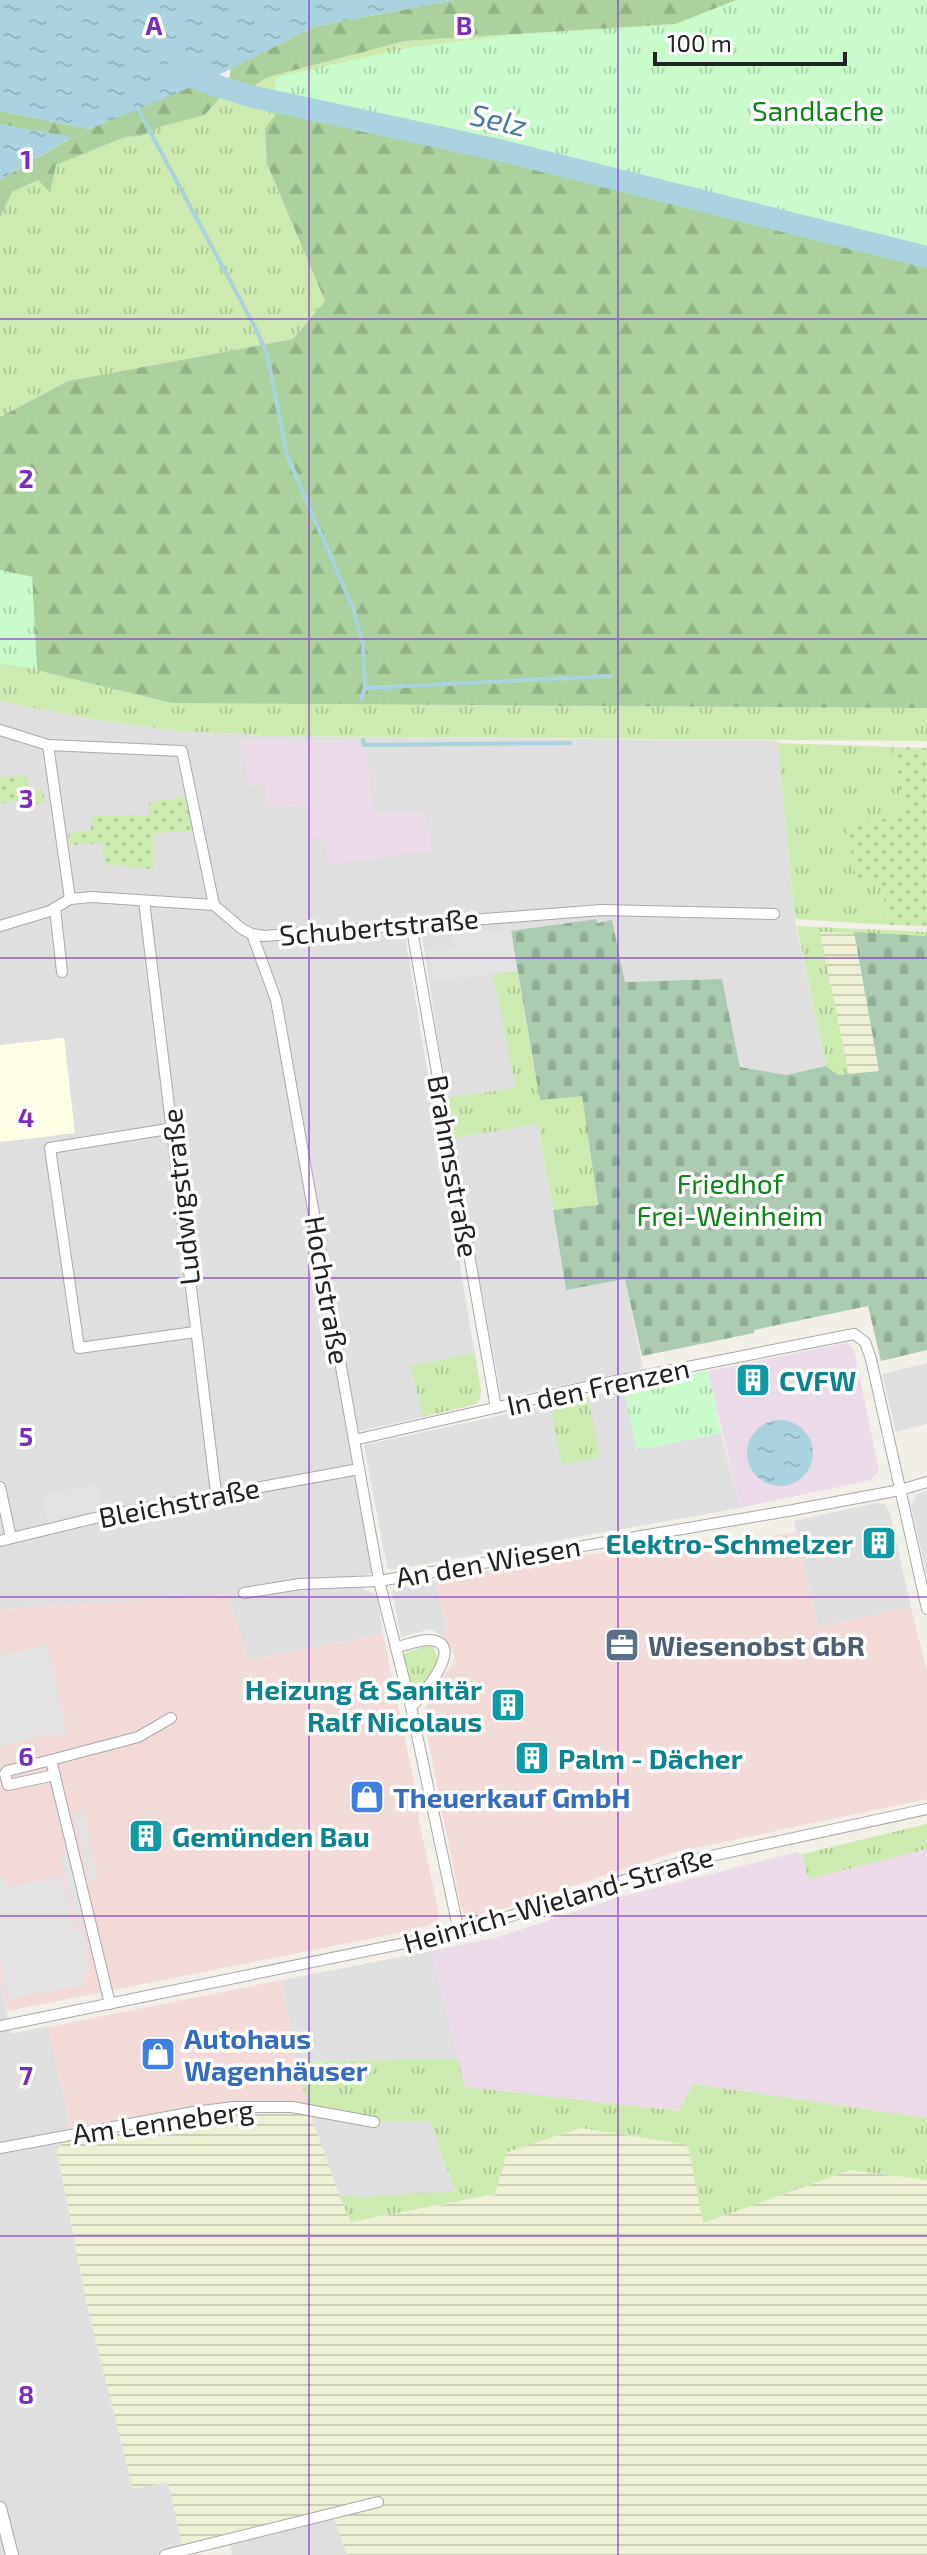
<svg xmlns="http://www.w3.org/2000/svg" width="927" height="2555" font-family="'Exo 2',sans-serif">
<defs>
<pattern id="farmland-rules" width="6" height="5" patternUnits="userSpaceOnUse" patternTransform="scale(2)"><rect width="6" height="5" fill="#eef0d5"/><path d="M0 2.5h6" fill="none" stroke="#ccceb7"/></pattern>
<pattern id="grass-tufts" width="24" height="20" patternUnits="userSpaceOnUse" patternTransform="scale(2)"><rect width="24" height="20" fill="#cdebb0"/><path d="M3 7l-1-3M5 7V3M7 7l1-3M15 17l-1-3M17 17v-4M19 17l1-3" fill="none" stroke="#b0c997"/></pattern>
<pattern id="forest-firs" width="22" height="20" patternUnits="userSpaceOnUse" patternTransform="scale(2)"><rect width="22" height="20" fill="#add19e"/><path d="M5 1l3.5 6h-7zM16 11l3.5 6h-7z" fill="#95b388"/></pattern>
<pattern id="cemetery-stones" width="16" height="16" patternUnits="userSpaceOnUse" patternTransform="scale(2)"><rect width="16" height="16" fill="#aacbaf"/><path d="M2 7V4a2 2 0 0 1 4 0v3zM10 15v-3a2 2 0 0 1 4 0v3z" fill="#92ae96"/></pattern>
<pattern id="park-tufts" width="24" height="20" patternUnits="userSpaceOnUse" patternTransform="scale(2)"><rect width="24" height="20" fill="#c8facc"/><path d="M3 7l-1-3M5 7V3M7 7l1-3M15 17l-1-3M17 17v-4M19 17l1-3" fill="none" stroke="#acd6af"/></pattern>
<pattern id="garden-dots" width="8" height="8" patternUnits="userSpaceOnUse" patternTransform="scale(2)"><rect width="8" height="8" fill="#cdebb0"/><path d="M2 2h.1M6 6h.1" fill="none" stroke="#b0c997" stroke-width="1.8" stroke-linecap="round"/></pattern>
<pattern id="water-ripples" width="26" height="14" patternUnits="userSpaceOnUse" patternTransform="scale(2)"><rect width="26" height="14" fill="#aad3df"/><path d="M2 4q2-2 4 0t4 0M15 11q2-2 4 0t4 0" fill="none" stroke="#92b5bf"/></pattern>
</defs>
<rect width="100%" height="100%" fill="#f2efe9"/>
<!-- residential -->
<path fill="#e0dfdf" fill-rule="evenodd" d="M0,701L92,719L178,731L284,736L778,741L795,921L826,1066L786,1075L740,1067L722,979L625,982L612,921L597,923L596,919L558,924L537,1085L538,1124L566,1289L625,1278L643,1369L510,1396L501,1394L453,1138L420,923L403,925L481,1391L480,1400L474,1405L347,1434L373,1573L360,1576L363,1589L377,1595L383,1634L248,1660L228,1595L0,1609ZM366,742L372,813L310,837L308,806L268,805L266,784Z
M927,1363V1424L896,1432L882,1374Z
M624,1389L637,1450L721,1433L740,1508L391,1570L387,1567L364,1445Z
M927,1491V1575L911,1506L918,1493Z
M876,1503L885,1504L890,1514L911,1607L818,1627L794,1521Z
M435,1581L447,1628L443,1636L430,1629L401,1637L392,1592L394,1589Z
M431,1951L458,2059L296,2062L282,1980Z
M0,1981L11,2034L48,2026L72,2133L57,2150L87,2305L133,2488L168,2482L184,2551L165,2555H0Z
M309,2110L374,2122L430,2121L455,2192L365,2197L339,2195Z
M333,2513L347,2555H232L229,2540Z"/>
<!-- commercial -->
<path fill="#f2dad9" d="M796,1532L818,1627L911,1607L927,1672V1799L676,1852L482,1916H467L461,1907L423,1714L435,1687L452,1665L455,1656L443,1636L447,1627L435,1581L508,1567L690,1539L692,1548H706Z
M228,1595L249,1660L383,1634L417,1796L418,1816L439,1913L437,1921L419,1929L7,2011L0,1981V1609Z
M282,1980L296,2062L309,2110L72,2133L48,2027Z"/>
<!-- industrial -->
<path fill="#ebdbe8" d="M243,740L366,742L372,813L426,814L431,850L329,865L323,837H310L308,806L267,805L266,784L248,786Z
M847,1343L854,1350L879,1471L871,1480L740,1508L708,1371Z
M927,1849V2118L694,2084L680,2111L464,2087L431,1951L498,1937L616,1898L797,1852L802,1854L808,1879Z"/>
<!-- education -->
<path fill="#ffffe5" d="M64,1038L75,1133L0,1142V1045Z"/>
<!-- farmland -->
<path fill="url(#farmland-rules)" d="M819,931L854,932L879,1071L849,1074Z
M309,2110L339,2195L352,2222L495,2195L506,2152L581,2128L688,2145L704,2223L851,2170L927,2180V2555H347L333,2513L184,2551L168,2482L133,2489L87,2305L57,2150L72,2133L194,2112Z"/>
<!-- grass -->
<path fill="url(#grass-tufts)" d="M737,20L600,149L503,151L325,112L277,114L267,164L325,301L293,339L68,381L0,417V218L12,192L38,180L49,192L56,165L125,137L141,136L163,126L205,115L227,89L249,96L247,90L268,77L405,41Z
M0,570L268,703L927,708V741L284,736L178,731L92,719L0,701Z
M778,743L893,747L903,817L847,824L880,884L890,925L795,919Z
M797,926L927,932V936L820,932L849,1074L838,1075L826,1066Z
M517,971L540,1100L582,1095L598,1206L553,1210L538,1124L453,1138L446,1098L516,1088L493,974Z
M475,1353L481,1391L478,1403L423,1417L411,1365Z
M588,1397L600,1457L562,1465L549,1404Z
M426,1646L433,1647C443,1663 431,1675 422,1689L412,1692L402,1657L405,1653Z
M927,1824V1849L808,1879L802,1854Z
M458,2059L465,2087L679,2111L693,2084L927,2118V2180L851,2170L703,2223L688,2145L581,2128L507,2152L495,2194L351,2222L339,2195L365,2197L455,2191L430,2121L374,2122L309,2110L296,2062Z"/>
<!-- forest -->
<path fill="url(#forest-firs)" d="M454,0H927L737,20L405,41L268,77L247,90L229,80L231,68L316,26Z
M202,81L227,89L205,115L163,126L141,136L125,137L56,165L50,193L38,180L12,192L0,218V180L71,138L0,124V111L89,129Z
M927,107V708L172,703L37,670L32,577L0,570V417L68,381L293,339L325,301L267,164L265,129L276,114L325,112L503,151L600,149Z"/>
<!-- cemetery -->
<path fill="url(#cemetery-stones)" d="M596,919L597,923L612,920L625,982L722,979L740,1067L786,1075L826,1066L838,1075L879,1071L854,932L927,936V1350L881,1361L868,1306L754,1330V1333L642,1356L625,1279L566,1290L553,1210L598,1205L582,1096L540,1100L511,931Z"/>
<!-- park -->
<path fill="url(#park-tufts)" d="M736,0H927V248L688,190L273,94L277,77L408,48L510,35L673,25Z
M0,570L32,577L37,670L0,663Z
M708,1371L721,1433L637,1450L624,1389L656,1382L658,1387L679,1382L678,1377Z"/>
<!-- garden -->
<path fill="url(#garden-dots)" d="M893,747L927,748V926L890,925L880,884L856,878L846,824L903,816Z
M26,774L29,792L43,790L45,803L27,805L25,799L0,804V776L1,778Z
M186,797L193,831L153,833V869L105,864L102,843L69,845L68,833L91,829V816L149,815V802Z"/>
<!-- parking -->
<path fill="#e2e2e2" d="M451,931H511L517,971L433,981L429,951L453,949Z
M97,1484L103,1516L49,1528L42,1495Z
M47,1645L67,1735L57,1738L55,1734L0,1746V1648L2,1655Z
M82,1810L98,1881L90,1882L74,1812Z
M70,1852L86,1922L77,1925L61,1855Z
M62,1876L73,1929L82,1928L90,1971L83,1973L85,1985L8,1999L0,1955V1879L5,1878L7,1887Z"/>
<!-- water -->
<path fill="url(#water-ripples)" d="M0,0H454L316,26L213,78L89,129L0,111Z
M0,124L72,137L0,180Z
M747 1453a33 33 0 1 1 66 0a33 33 0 1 1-66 0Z"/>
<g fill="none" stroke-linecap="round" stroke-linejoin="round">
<!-- stream -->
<path stroke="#aad3df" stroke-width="4" d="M138,109L256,329L267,354L287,455L352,606L363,644L365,688L610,676
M361,700L365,688
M363,740L364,745L570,743"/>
<!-- river -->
<path stroke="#aad3df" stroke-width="22" d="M178,66L202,81L250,96L503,151L927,257"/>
<!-- minor casing -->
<g stroke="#a9a9a9" stroke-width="12">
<path id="minor" d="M0,730L48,745L182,751L214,905
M48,745L70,899
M144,901L216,1493
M55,908L62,972
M411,924L496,1408
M0,926L50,911L70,899L92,897L214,905L242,929L252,934L264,936L601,910L774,914
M252,934L276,1000L379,1581L411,1707L459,1932
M174,1128L50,1148L79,1348L195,1332
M354,1440L586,1387L854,1334L865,1342L871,1359L927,1609
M0,1487L11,1538
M0,1541L103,1516L359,1469
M244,1593L300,1584L379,1581L793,1510L900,1490L927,1482
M397,1647C407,1645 418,1640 429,1640C469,1642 420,1698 411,1707
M51,1760L7,1771L5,1774L8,1785L55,1775
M110,2004L51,1760L138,1737L171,1718
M0,2026L459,1932L679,1863L927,1809
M0,2148L194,2112L234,2107H292L374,2122
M165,2555L378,2502"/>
</g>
<!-- tertiary casing -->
<g stroke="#a9a9a9" stroke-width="14">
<path id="tertiary" d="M0,2508L12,2555"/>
</g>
<!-- minor -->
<use href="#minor" stroke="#fff" stroke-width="10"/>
<!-- tertiary -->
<use href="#tertiary" stroke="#fff" stroke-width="12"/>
</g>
<!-- grid -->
<path fill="none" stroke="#7b2cbf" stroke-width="2" stroke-opacity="0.55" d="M309,0V2555M618,0V2555M0,319H927M0,639H927M0,958H927M0,1278H927M0,1597H927M0,1916H927M0,2236H927"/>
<!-- icons -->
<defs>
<g id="building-square" transform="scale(1.8)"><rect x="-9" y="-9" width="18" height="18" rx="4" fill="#0f9aa8" stroke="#fff"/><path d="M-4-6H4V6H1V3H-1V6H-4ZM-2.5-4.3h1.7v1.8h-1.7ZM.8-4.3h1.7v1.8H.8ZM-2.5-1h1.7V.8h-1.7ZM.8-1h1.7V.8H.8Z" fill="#fff"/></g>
<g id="office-square" transform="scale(1.8)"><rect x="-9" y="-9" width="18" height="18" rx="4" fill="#5c6f8a" stroke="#fff"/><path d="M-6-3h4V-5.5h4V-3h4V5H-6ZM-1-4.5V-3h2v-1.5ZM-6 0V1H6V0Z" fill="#fff"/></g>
<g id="shop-square" transform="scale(1.8)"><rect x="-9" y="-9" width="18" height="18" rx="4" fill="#3f7fe0" stroke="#fff"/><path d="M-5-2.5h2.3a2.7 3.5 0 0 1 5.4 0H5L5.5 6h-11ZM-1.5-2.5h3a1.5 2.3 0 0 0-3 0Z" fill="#fff"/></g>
</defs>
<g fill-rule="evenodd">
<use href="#building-square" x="753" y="1380"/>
<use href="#building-square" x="879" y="1543"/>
<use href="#office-square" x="622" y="1645"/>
<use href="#building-square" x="508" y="1705"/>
<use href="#building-square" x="532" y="1758"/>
<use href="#shop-square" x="367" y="1797"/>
<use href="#building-square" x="146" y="1836"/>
<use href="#shop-square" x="158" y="2054"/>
</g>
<g text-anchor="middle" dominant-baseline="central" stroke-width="7" stroke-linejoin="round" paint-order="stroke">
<!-- park labels -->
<g font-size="28" fill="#0c8416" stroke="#fff">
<text x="818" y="110">Sandlache</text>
<text x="730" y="1183">Friedhof<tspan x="730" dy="32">Frei-Weinheim</tspan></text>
</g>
<!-- street labels -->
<g font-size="28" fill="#222" stroke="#fff">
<text transform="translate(379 926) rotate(-5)">Schubertstraße</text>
<text transform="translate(454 1166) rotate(80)">Brahmsstraße</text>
<text transform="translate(180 1197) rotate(-96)">Ludwigstraße</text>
<text transform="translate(328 1290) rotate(80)">Hochstraße</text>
<text transform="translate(598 1386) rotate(-12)">In den Frenzen</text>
<text transform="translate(179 1502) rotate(-11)">Bleichstraße</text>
<text transform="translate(488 1561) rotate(-10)">An den Wiesen</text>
<text transform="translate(558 1899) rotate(-16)">Heinrich-Wieland-Straße</text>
<text transform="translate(163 2121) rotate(-8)">Am Lenneberg</text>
</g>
<!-- culture labels -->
<g font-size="28" font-weight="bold" fill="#0d838f" stroke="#fff" text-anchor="start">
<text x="779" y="1380">CVFW</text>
<text x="853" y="1543" text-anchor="end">Elektro-Schmelzer</text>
<text x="482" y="1689" text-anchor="end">Heizung &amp; Sanitär<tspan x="482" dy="32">Ralf Nicolaus</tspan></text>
<text x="558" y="1758">Palm - Dächer</text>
<text x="172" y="1836">Gemünden Bau</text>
</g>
<!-- service labels -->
<g font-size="28" font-weight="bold" fill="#4e5e75" stroke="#fff" text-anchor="start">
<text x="648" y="1645">Wiesenobst GbR</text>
</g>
<!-- shop labels -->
<g font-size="28" font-weight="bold" fill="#366cbe" stroke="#fff" text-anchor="start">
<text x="393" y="1797">Theuerkauf GmbH</text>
<text x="184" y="2038">Autohaus<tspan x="184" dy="32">Wagenhäuser</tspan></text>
</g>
<!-- water labels -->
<g font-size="30" font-style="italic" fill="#4a7aab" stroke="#fff">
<text transform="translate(499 119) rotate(13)">Selz</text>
</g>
</g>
<g font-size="26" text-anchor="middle" font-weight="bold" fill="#7b2cbf" stroke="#fff" stroke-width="7" stroke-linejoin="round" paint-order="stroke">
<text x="154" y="35">A</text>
<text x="464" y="35">B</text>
<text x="26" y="169">1</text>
<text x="26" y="488">2</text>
<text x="26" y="808">3</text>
<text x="26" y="1127">4</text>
<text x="26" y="1446">5</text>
<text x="26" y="1766">6</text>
<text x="26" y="2085">7</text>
<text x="26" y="2404">8</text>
</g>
<!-- scale -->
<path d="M655 52v12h190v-12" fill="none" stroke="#222222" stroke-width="4"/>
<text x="667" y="52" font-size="24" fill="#222222" stroke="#ffffff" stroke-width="6" paint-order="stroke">100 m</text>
</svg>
